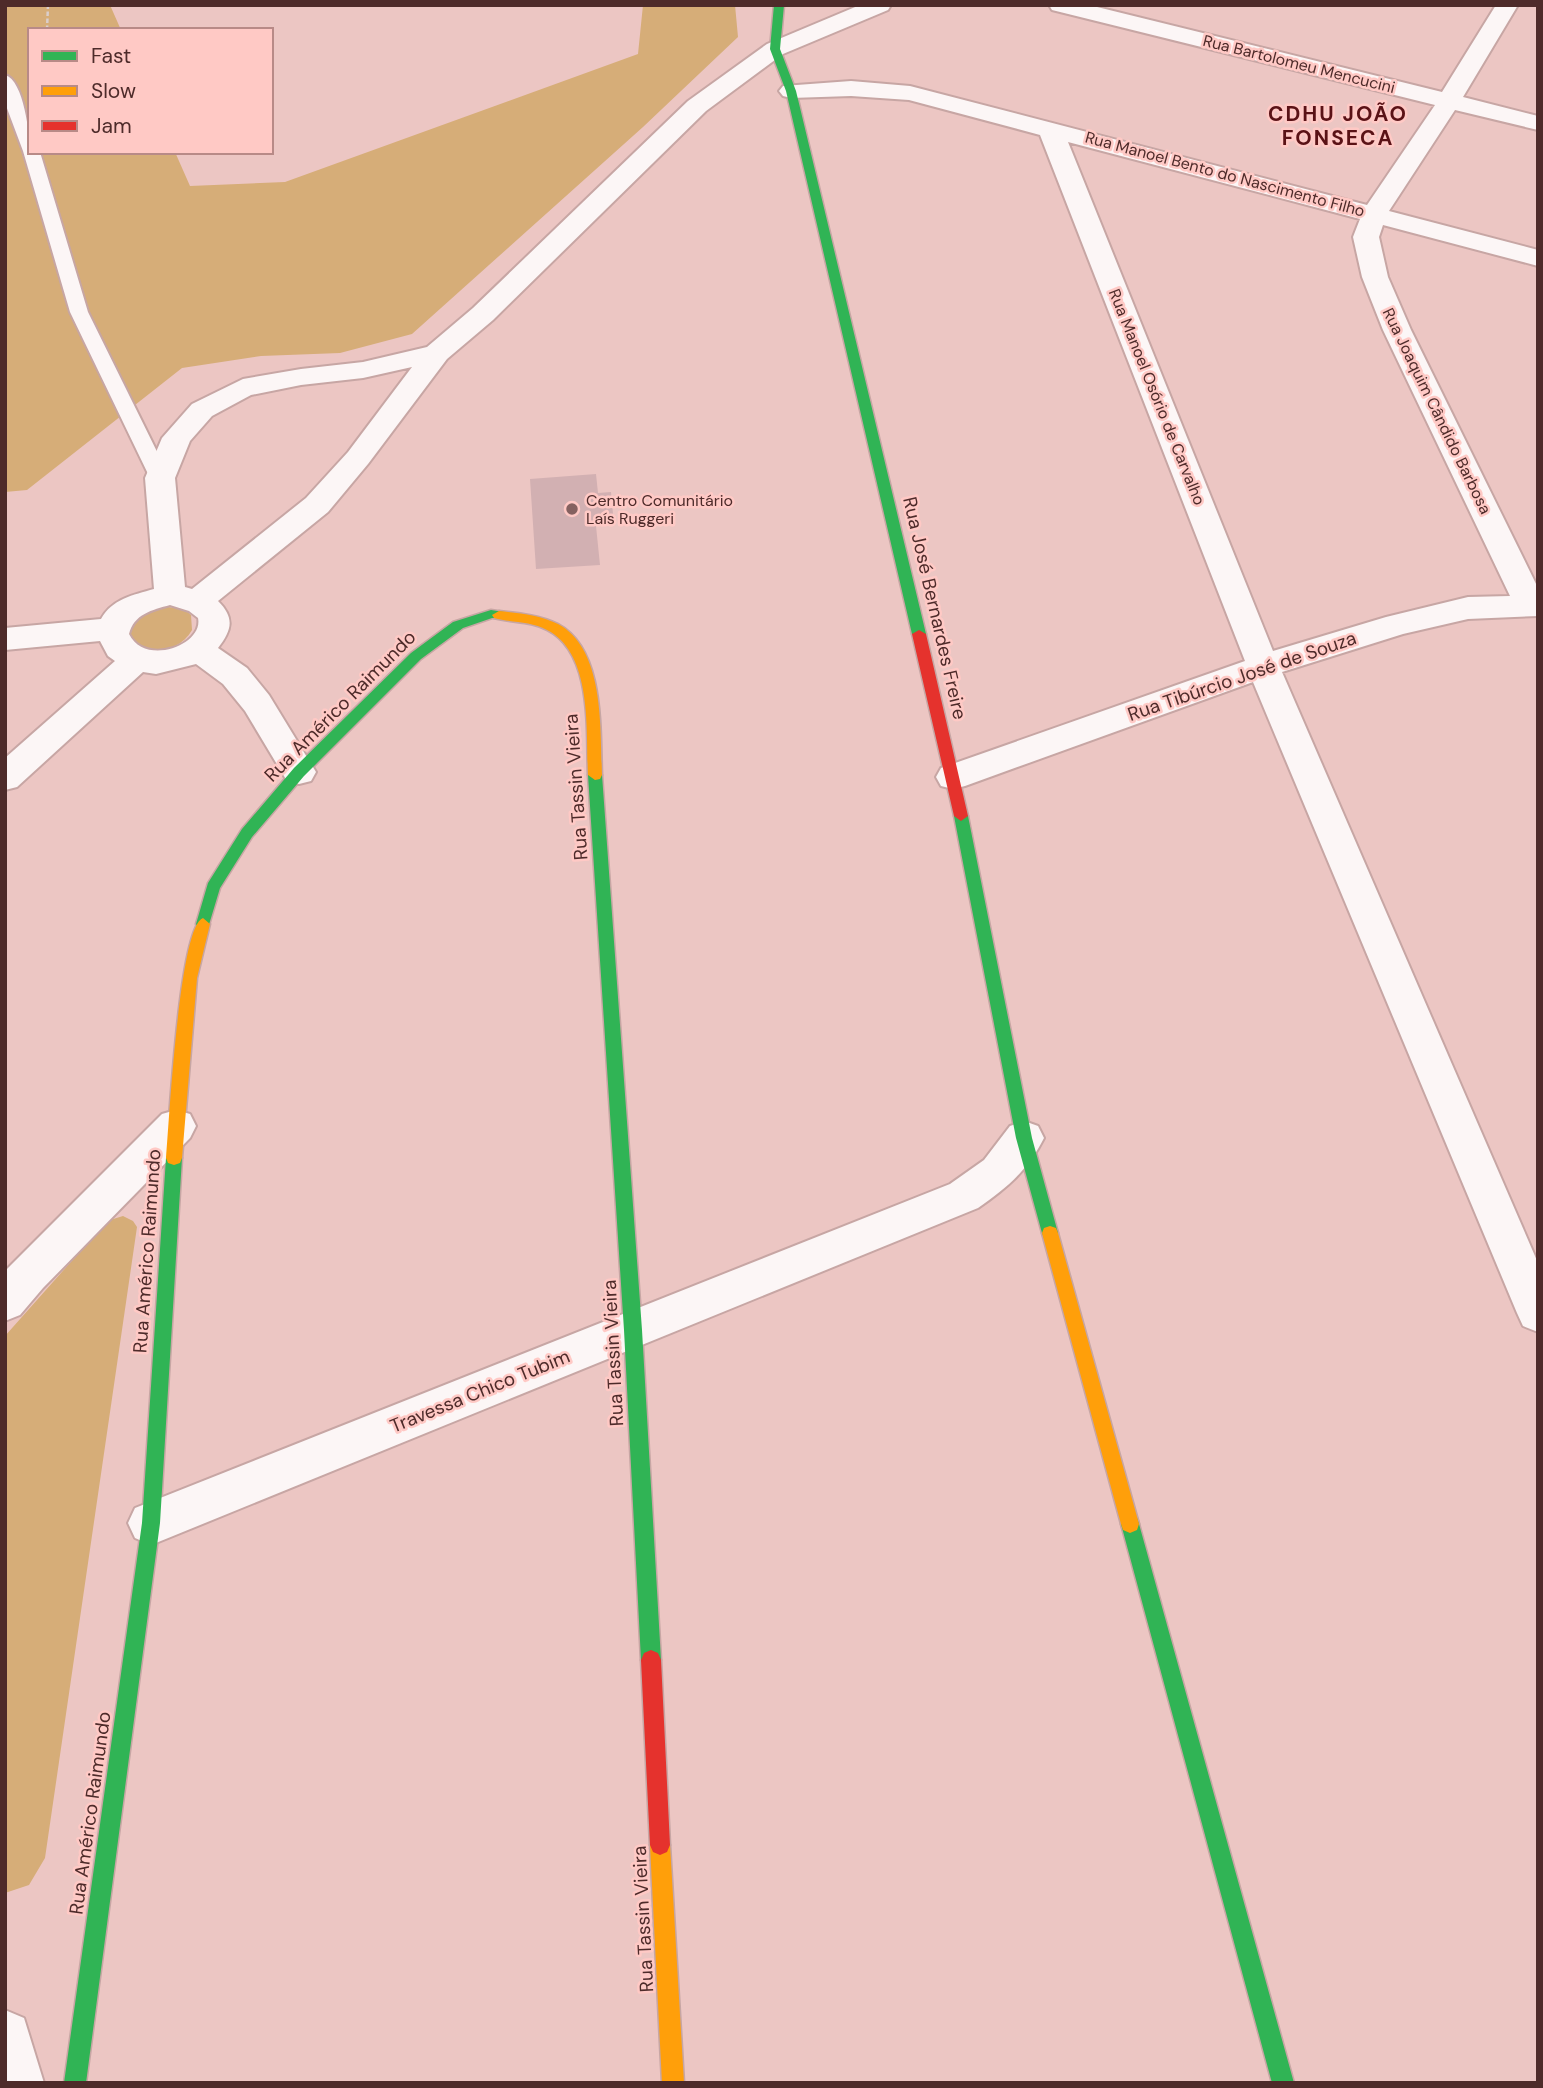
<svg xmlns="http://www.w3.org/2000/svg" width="1543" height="2088" font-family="'DM Sans',sans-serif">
<rect width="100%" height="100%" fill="#ecc6c3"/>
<!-- green -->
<path fill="#d6ad78" d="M5,5H110L121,30H30V152H175L190,186L285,182L638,54L643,5H735L738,37L643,127L412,334L340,353L261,356L182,368L27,490L5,492Z
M160,606L184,609L191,615L192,630C180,651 157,653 135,648L124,628L129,620Z
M123,1216L133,1221L137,1227L45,1858L29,1885L5,1893V1336L101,1228L110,1220Z"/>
<!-- building -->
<path fill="#d2b0b2" d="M596,474L598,493L611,492L614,525L596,526L600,565L536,569L530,479Z"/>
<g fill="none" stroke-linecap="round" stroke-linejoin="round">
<!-- lane casing -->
<g stroke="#c7a6a4" stroke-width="4">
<path id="lane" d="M5,75C24,80 30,136 30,152H40L88,312L170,478L167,482H153L150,478L70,312L23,151L5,103Z"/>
</g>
<!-- street casing -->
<g stroke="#c7a6a4" stroke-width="4">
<path id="street" d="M860,5H891L888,10L783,54L706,111L493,320L447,359L368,464L328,512L218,601C235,618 232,630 218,648L247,668L269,695L316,772L311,781L299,784L287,781L245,711L223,684L196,664L156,674L143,672L17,787L5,790V758L115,661L108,656L100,641L5,650V628L101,619C112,599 133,595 154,589L145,478L162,438L192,404L243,379L301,369L363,362L427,347L473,308L688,101L767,44ZM412,367L348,452L306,498L192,589L185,587L175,478L190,441L212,416L251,395L301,385L363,378ZM170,605L189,611L198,618C204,645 145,667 129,634C134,614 152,610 170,605Z
M1049,5H1089L1442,92L1496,5H1518L1463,97L1538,116V130L1455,110L1389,211L1538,250V266L1383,225L1379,237L1388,277L1411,330L1538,588V616L1468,619L1403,634L1282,672L1538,1263V1332L1523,1326L1517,1313L1253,682L965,786L953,789L941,786L936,777L941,768L1245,661L1040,135L909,100L851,96L791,98L783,96L779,91L783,86L851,81L910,86L1367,205L1435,105L1052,10ZM1068,142L1360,219L1353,237L1362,277L1383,330L1510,596L1468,597L1386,617L1273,651Z
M176,1110L190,1114L196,1126L190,1138L43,1288L20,1315L5,1321V1271L162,1114Z
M1024,1121L1038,1126L1044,1138C1028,1170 1007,1188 978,1208L151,1545L135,1538L128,1523L135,1508L950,1184L984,1160L1010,1126Z
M5,2010L24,2018L44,2083H5Z"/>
</g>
<!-- fast casing -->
<g stroke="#c7a6a4" stroke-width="3">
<path id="fast" d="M774,5H784L780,49L796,91L926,634L919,638L912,634L786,91L770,49Z
M491,610L504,612L506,615L504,618H492L463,628L421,659L304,776L252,837L220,888L208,928H198L196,924L208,883L242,829L294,768L411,653L453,622Z
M595,770L602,775L642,1330L661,1660L658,1667L651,1670L644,1667L641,1660L624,1330L588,775Z
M961,811L968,816L1032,1138L1058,1233L1056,1238L1050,1240L1044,1238L1042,1233L1016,1138L954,816Z
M174,1151L180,1153L182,1158L160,1523L86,2083H64L142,1523L166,1158L168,1153Z
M1130,1515L1137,1518L1139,1524L1294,2083H1272L1121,1524L1123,1518Z"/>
</g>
<!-- slow casing -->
<g stroke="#c7a6a4" stroke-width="3">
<path id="slow" d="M499,611C518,613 540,615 558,624C605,649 600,729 602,775L600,779L595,780L588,775C586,732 593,653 547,630C531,621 512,623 494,618L492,615Z
M203,918L210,924L197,978L182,1158L180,1163L174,1165L168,1163L166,1158C169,1126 179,926 203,918Z
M1050,1226L1056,1228L1058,1233L1139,1524L1137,1530L1130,1533L1123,1530L1121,1524L1042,1233L1044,1228Z
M660,1835L667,1838L670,1845L684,2083H662L650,1845L653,1838Z"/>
</g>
<!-- jam casing -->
<g stroke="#c7a6a4" stroke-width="3">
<path id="jam" d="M919,630L926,634L968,816L961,821L954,816L912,634Z
M651,1650L658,1653L661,1660L670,1845L667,1852L660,1855L653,1852L650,1845L641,1660L644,1653Z"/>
</g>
<!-- path -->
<path stroke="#dacecc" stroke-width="2.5" stroke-dasharray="4.5 2.5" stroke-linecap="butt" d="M47,30L48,5"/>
<!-- lane -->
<use href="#lane" fill="#fcf6f6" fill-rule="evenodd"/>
<!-- street -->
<use href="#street" fill="#fcf6f6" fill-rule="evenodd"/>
<!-- fast -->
<use href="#fast" fill="#30b455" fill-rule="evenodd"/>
<!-- slow -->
<use href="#slow" fill="#ff9f0a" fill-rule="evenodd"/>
<!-- jam -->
<use href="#jam" fill="#e5322d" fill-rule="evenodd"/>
</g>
<!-- markers -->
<circle fill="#856160" stroke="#ffc9c5" stroke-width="2.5" cx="572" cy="509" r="7"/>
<g text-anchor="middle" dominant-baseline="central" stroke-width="5" stroke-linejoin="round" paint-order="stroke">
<!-- far-street labels -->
<g font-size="16" fill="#4e2b2a" stroke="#ffc9c5">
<text transform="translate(1299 64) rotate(14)">Rua Bartolomeu Mencucini</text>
<text transform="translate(1225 174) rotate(15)">Rua Manoel Bento do Nascimento Filho</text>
<text transform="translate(1157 397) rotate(68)">Rua Manoel Osório de Carvalho</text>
<text transform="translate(1437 411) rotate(64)">Rua Joaquim Cândido Barbosa</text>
</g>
<!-- far-poi labels -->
<g font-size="16" fill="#4e2b2a" stroke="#ffc9c5" text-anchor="start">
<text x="586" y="500">Centro Comunitário<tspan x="586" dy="18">Laís Ruggeri</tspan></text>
</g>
<!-- street labels -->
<g font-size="19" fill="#4e2b2a" stroke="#ffc9c5">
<text transform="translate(935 608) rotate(77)">Rua José Bernardes Freire</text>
<text transform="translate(1242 676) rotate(-19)">Rua Tibúrcio José de Souza</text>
<text transform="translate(340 706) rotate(-45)">Rua Américo Raimundo</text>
<text transform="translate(576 787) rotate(-94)">Rua Tassin Vieira</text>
<text transform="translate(147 1251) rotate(-86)">Rua Américo Raimundo</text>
<text transform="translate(613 1353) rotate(-93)">Rua Tassin Vieira</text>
<text transform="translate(480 1391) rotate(-22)">Travessa Chico Tubim</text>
<text transform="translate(90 1813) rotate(-82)">Rua Américo Raimundo</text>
<text transform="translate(643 1919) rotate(-93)">Rua Tassin Vieira</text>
</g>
<!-- far-district labels -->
<g font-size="21" font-weight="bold" letter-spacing="2" fill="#5a1216" stroke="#ffc9c5">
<text x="1338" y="114">CDHU JOÃO<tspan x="1338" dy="24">FONSECA</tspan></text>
</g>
</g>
<!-- border -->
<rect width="1543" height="2088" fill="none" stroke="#4e2b2a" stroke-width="14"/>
<!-- legend -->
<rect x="28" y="28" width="245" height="126" fill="#ffc9c5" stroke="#b88a87" stroke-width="2"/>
<rect x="42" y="51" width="35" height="10" fill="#30b455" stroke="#b88a87" stroke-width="2"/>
<text x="91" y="63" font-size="21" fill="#4e2b2a">Fast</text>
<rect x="42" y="86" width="35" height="10" fill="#ff9f0a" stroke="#b88a87" stroke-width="2"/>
<text x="91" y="98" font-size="21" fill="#4e2b2a">Slow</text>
<rect x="42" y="121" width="35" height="10" fill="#e5322d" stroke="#b88a87" stroke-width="2"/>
<text x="91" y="133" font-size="21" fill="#4e2b2a">Jam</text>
</svg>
